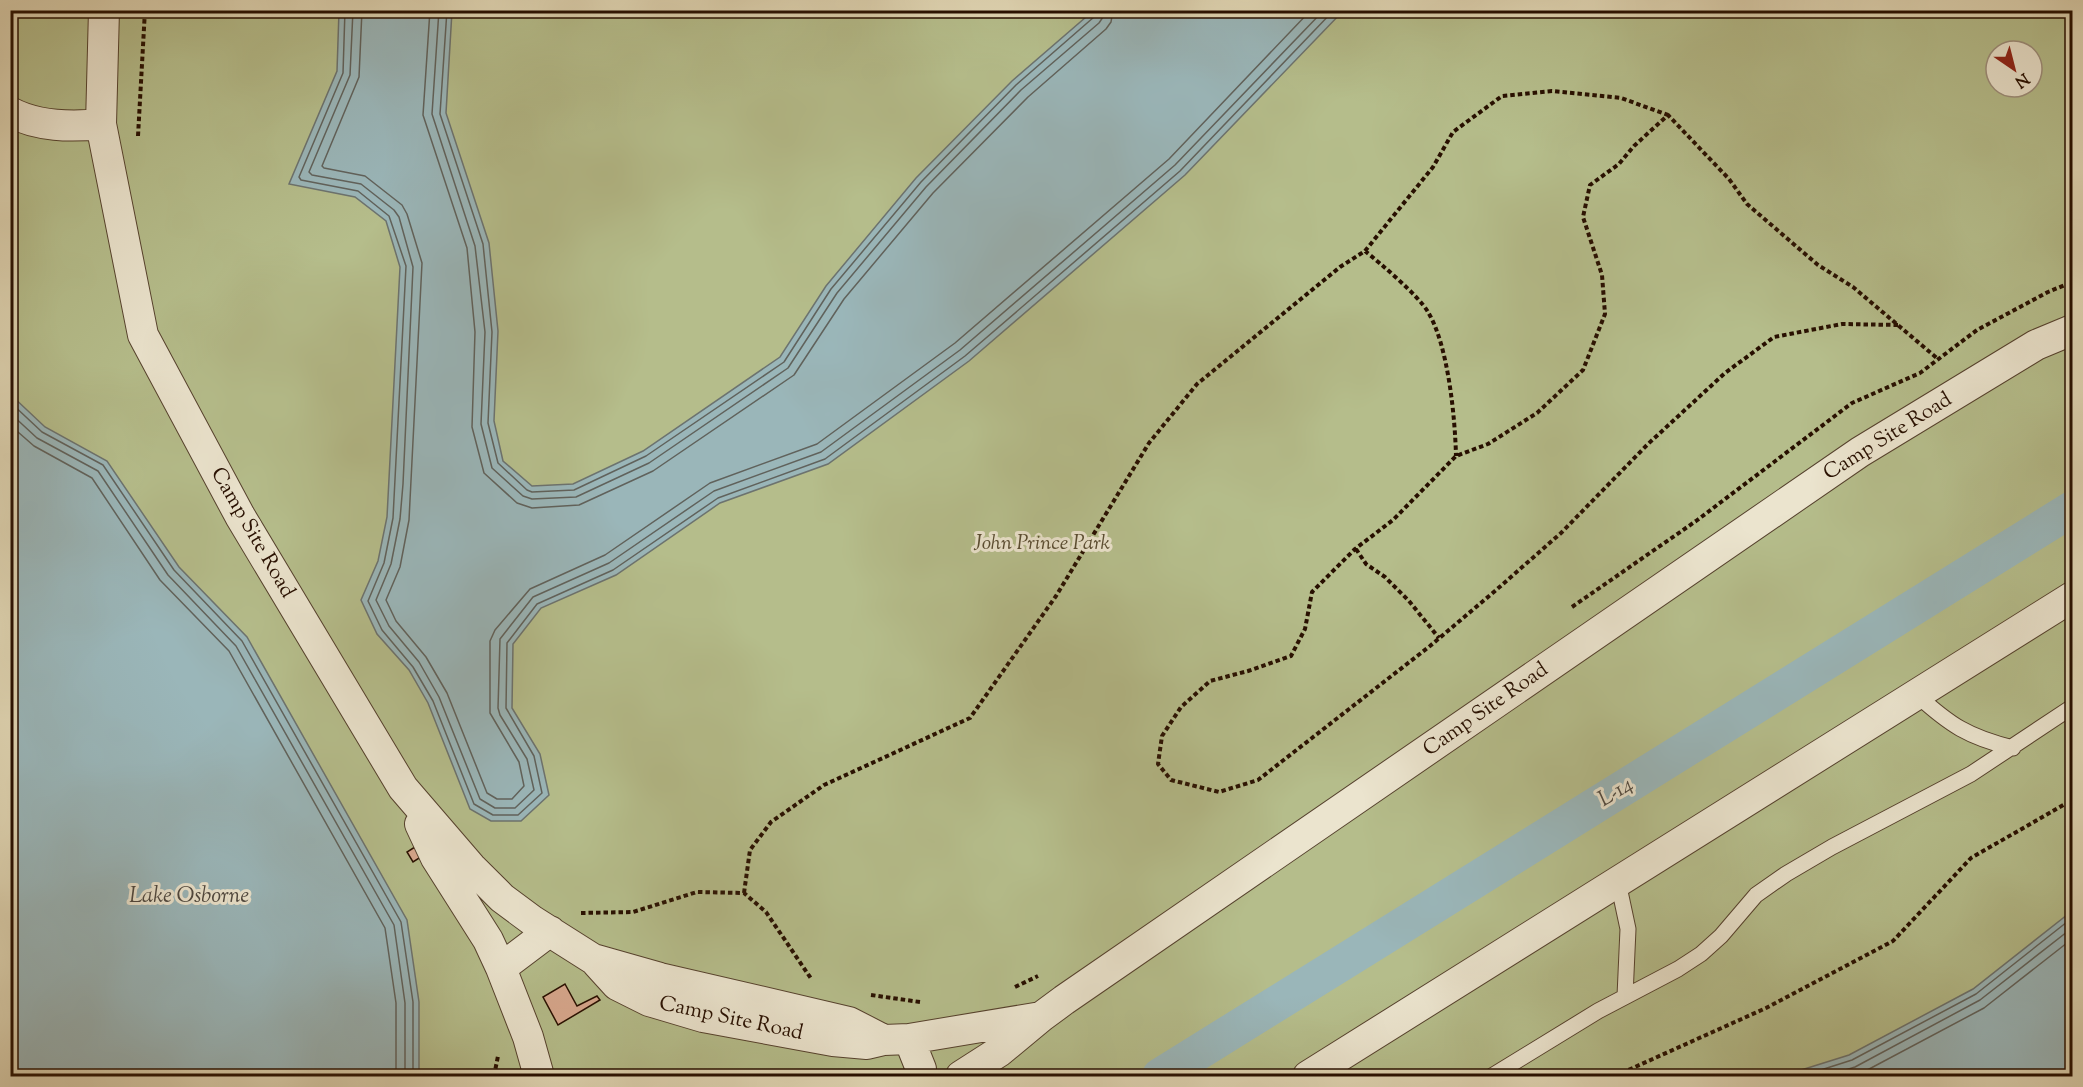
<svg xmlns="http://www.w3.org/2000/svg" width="2083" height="1087" font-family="'Sorts Mill Goudy',serif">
<rect width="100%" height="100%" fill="#e0d6b4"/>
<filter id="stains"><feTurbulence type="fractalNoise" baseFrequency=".00333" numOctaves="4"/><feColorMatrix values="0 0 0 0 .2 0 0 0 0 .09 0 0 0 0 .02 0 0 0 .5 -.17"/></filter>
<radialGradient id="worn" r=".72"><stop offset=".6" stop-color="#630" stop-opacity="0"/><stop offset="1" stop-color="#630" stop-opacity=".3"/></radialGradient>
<!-- green -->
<path fill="#b5bd8b" stroke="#6e6646" stroke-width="1.5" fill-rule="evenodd" d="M10,11H2072V1076H11ZM1996,51H2032V87H1996Z"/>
<!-- water -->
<path fill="#9ab6b9" stroke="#6c736f" stroke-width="1.5" d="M339,11H452L446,113L489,243L498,331L494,421L503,461L532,486L573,484L643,451L780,357L826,286L916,178L1012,81L1093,11H1343L1185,175L969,361L828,464L720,503L616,575L541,608L513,644L512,708L540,754L549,795L521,821H491L470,809L428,703L409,670L377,634L361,600L378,561L387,517L400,267L386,221L355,197L289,184L337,71Z
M10,394L45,427L107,461L179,567L247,637L407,920L419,1002V1076H11Z
M2072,911V1076H1782L1849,1055L1973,989Z"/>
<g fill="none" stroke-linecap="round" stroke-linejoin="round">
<!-- shore -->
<path stroke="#60625c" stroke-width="1.5" d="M345,10L343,73L299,177L301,180L358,191L389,216L406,266L393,518L384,563L368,601L382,630L413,667L433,701L474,804L493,815H518L542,793L534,756L506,708L507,643L537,604L613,570L718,498L825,459L965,356L1180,171L1334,10
M353,10L350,75L309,172L312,175L361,184L394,210L399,217L413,267L403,484L400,519L391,564L376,600L389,626L419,662L439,697L480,799L495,808H515L534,790L527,759L500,715L498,708L500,639L533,597L609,563L714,491L821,452L960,350L1175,165L1324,10
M362,10L359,77L322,166L324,168L365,176L402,205L407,214L422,263L409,520L400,567L386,600L396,621L426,657L447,693L487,793L497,799H512L524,786L519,762L490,713V641L495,630L530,589L605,555L710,483L817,444L955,343L1169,159L1311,10
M430,10L423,115L467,248L475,332L472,427L484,473L517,503L532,508L579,505L653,471L794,375L844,299L933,193L1028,97L1106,29L1111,22L1113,10
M439,10L432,114L475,246L485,332L481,424L492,468L523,496L532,499L576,497L649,463L788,368L837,293L926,187L1021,90L1099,23L1103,17L1104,10
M447,10L440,114L483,244L492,332L488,423L498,463L527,490L532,492L574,490L646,456L784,362L831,289L921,182L1016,85L1094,17L1096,10
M10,402L42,432L103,465L174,570L242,641L401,922L413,1002V1076
M10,413L37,438L98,471L168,575L236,646L394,925L405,1003V1076
M10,425L34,446L92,478L160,580L229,651L385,928L396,1003V1076
M1802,1076L1852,1060L1976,994L2072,918
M1826,1076L1855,1067L1980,1000L2072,928
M1856,1076L1984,1008L2072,939"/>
<!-- canal -->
<path stroke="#9ab6b9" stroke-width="36" d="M1160,1076L2072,509"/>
</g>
<!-- building -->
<path fill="#d9a98f" stroke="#270f00" stroke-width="1.5" d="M418,845L424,855L413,862L407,852Z
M565,984L577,1006L597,996L600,1000L558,1025L543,997Z"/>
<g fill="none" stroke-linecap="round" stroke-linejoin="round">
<!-- service casing -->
<g stroke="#55412d" stroke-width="17">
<path id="service" d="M1917,695C1950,725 1968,737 2013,748
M1618,882L1628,929L1625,996
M1492,1076L1598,1011L1678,969L1701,954L1721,936L1756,895L1786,874L1832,847L1971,774L2072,707"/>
</g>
<!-- minor casing -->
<g stroke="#55412d" stroke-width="32">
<path id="minor" d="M104,10L101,124L143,335L240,516L403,788L471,867L502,898L533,921L593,959L660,978L849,1022L884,1040
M10,112C38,127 71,127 101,124
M420,824L436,858L488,940L501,968
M597,963L617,985L649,1001L703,1017L833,1041L867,1044L884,1040L909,1039L1041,1017
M909,1039L921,1069L920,1076
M539,1076L528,1037L501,968L550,931
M961,1076L1000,1051L1041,1017L1064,1000L1860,452L2036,345L2072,330
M1308,1076L2072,597"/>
</g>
<!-- path -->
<path stroke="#270f00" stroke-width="4" stroke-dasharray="4.5 3" stroke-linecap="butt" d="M138,136L145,10
M1365,251C1381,264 1418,295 1428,312C1448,345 1455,416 1456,456
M1898,325L1842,324L1774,337L1725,373L1648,444L1561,533L1495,591L1430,646L1258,780L1219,792L1171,780L1158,764L1162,736L1181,707L1210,681L1248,671L1291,656L1305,629L1312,592L1355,549L1393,520L1456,456L1488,444L1537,413L1583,370L1605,314L1602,275L1583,217L1590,185L1619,164L1634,146L1668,115L1729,179L1747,204L1818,265L1853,287L1938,359
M1356,549L1366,564L1385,577L1409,601L1439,638
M1572,607L1696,521L1852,403L1920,373L1977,330L2048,292L2072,282
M744,893L750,850L771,822L824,785L970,718L1056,596L1149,443L1197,384L1340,267L1365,251L1433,167L1453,132L1502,96L1552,91L1621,98L1668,115
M581,913L633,912L697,892L744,893L766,912L812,980
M1015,987L1038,976
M871,995L920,1002
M494,1076L498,1056
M1615,1076L1766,1008L1893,941L1971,858L2072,800"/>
<!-- service -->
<use href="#service" stroke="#ebe4ce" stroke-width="15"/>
<!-- minor -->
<use href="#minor" stroke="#ebe4ce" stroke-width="30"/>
</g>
<g text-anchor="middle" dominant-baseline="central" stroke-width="6" stroke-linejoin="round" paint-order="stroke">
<!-- street labels -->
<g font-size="21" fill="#270f00" stroke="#ebe4ce">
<text transform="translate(1888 437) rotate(-32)">Camp Site Road</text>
<text transform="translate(252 533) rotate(60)">Camp Site Road</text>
<text transform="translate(1486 710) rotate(-35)">Camp Site Road</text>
<text transform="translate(731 1019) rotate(12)">Camp Site Road</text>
</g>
<!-- park labels -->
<g font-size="21" font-style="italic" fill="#594c31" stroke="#ebe4ce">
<text x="1042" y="544">John Prince Park</text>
</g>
<!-- water labels -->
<g font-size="22" font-style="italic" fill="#4f4941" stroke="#ebe4ce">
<text transform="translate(1616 793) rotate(-32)">L-14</text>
<text x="189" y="897">Lake Osborne</text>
</g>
</g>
<!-- margin -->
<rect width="2083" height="1087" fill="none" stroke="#e0d6b4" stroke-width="36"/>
<rect x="12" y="12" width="2059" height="1063" fill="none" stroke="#270f00" stroke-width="3"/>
<rect x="18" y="18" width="2047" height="1051" fill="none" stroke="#270f00" stroke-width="1.5"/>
<!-- north arrow -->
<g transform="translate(2014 69) rotate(145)"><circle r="28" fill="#ebe4ce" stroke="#9d8f7c" stroke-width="1.5"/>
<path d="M0-4.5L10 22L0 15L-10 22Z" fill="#8f2418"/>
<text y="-9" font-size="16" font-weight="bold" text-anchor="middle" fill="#270f00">N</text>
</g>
<rect width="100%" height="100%" filter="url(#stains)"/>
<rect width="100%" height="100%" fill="url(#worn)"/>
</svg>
